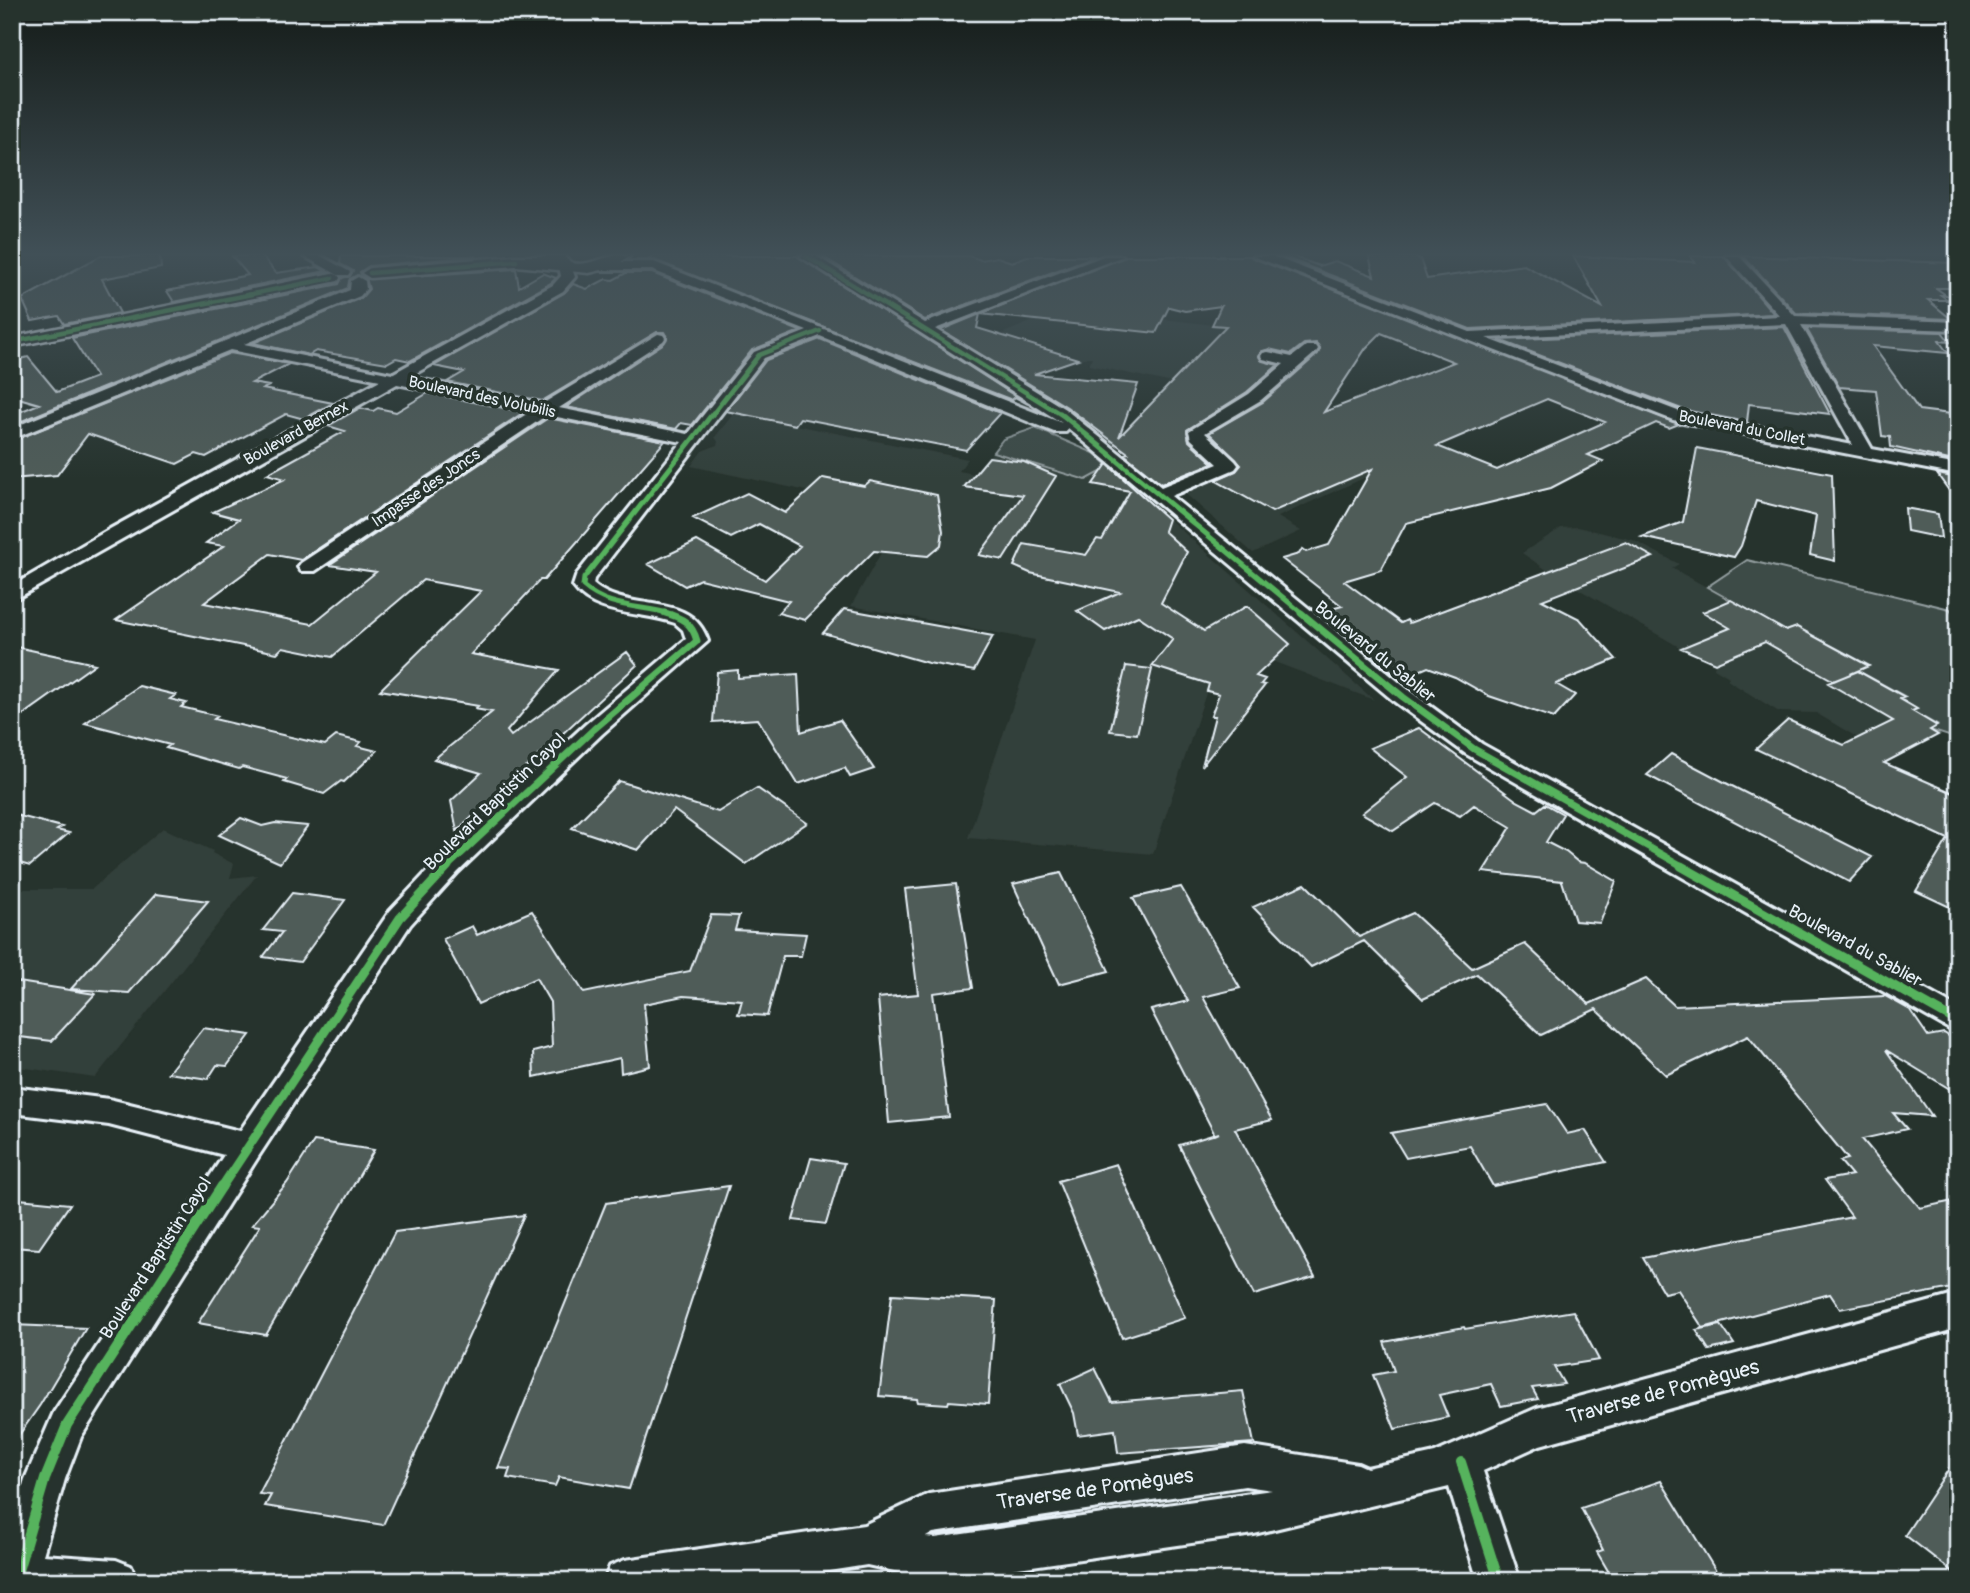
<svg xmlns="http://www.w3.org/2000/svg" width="1970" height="1593" font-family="Pangolin,sans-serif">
<rect width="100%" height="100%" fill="#26332d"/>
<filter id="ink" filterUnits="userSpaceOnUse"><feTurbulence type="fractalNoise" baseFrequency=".0143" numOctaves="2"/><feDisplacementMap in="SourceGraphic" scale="14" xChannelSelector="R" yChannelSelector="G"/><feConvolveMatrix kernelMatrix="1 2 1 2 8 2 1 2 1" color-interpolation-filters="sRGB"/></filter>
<g filter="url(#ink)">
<!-- built -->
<path fill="#333f3a" d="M1111,313L1223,326L1196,388L1089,365L1092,357H1088L1015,377L967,348L1033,321L1050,317Z
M734,413L968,459L959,471L975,474L1003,439L1035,428L1094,453L1374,700L1272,661L1264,665L1217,660L1153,854L968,838L1035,640L851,606L904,512L691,466L702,451L717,445L718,442L715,437Z
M1452,438L1278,517L1301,531L1253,553L1181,490L1243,466Z
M1578,527L1633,540L1679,564L1672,568L1786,631L1797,627L1869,666L1917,709L1913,712L1937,726L1931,730L1938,735L1890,761L1877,754L1880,751L1816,713L1779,712L1727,680L1729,677L1714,668L1715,663L1681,648L1575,587L1554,595L1548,571L1522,553L1561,528Z
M163,828L213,851L212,853L234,864L230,878L257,875L95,1078L12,1066V889H92Z"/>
<!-- green -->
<path fill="#3e4b47" stroke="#939ea0" stroke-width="2" d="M1035,428L1094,453L1110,467L1086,480L993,452L1003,439Z
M1747,560L1950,609L1958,620V739L1930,730L1937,725L1912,711L1916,709L1900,699L1904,696L1858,671L1868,665L1797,627L1786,631L1707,587Z"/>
<!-- building -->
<path fill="#505c59" stroke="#e8f1f8" stroke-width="2" fill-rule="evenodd" d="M100,256H160L161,268L102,279L120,313L64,324L59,316L32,321L22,299Z
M232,256H262L276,273L318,267L326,271L174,302L167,291L248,275Z
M341,256H477L369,266L360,272L365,278L357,275L350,279L348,288L12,425V415L39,404L12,396V361L28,357L57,392L96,377L72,338L339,284L342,278L350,276L353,271L340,264Z
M654,256H797L1028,404L1015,397L1012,400L649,259Z
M822,256H969L981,260L997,257L1012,262L1027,256H1095L925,320Z
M1125,256H1251L1679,424L1669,428L1656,423L1588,455L1603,461L1551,488L1406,523L1381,570L1344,581L1401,623L1407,620L1409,623L1626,542L1653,557L1542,600L1580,619L1616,659L1556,684L1575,695L1554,718L1489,696L1455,677L1428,667L1400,679L1321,612L1342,606L1282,559L1299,554L1302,549L1306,552L1329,545L1372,469L1272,512L1215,480L1236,471L1241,465L1209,433L1263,402L1318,354L1320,348L1316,343L1304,344L1291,354L1269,349L1261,352V360L1278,365L1247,392L1187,430L1189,441L1213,463L1161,484L1124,454L1128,453L1067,407L941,330L980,314L977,328L1078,359L1034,374L1138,384L1119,437L1226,326L1212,325L1221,306L1185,311L1169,307L1156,333L980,314ZM1381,333L1454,362L1324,412L1366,348ZM1547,399L1605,422L1497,470L1437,446Z
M1281,256H1292L1319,266L1335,261L1374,276L1369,256L1416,257L1420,259L1427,279L1524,265L1602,307L1573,256L1695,262L1690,256H1724L1774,314L1470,329Z
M1743,256L1958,263V288H1936L1946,295H1941L1948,300H1928L1951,319L1796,313Z
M516,269L519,287L543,273L556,278L551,283L410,361L396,358L387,363L316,351L309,355L253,343L361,298L369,289L366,279Z
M626,273H652L800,331L752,350L692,425L681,423L676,429L566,407L664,343L667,337L664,332H657L542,401L447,382L464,372L434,366L564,293L573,284L587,289L606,279L613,280Z
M1784,327L1830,414L1749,404L1747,422L1684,410L1499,340Z
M1806,328L1942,332L1950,342L1939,341L1948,353L1873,346L1919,410L1958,415V462L1891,447L1890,437L1882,436L1876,390L1839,387Z
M820,339L1000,413L966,450L800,418L795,425L726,411L766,360Z
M230,353L289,364L252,383L269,386L263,389L333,403L304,419L286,414L206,457L196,454L177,464L88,434L57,475L12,479V441Z
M428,393L524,412L301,560L270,554L204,603L312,624L376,572L329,565L548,418L665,441L544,580H540L471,654L559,670L507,731L511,736L627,652L637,665L457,831L451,801L481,773L434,759L492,712L475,709L478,706L380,690L481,591L423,580L332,657L283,647L277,653L116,620L224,546L206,543L239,519L213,512L285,479L267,474L345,431L328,426L360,408L373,411L378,408L396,412Z
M1697,448L1832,474L1835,561L1810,555L1816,516L1756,501L1741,546L1734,557L1642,537L1683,522Z
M989,457L1024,462L1056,476L1003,560L979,555L1023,495L964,487Z
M1107,464L1168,519L1164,531L1187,552L1161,603L1204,631L1247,606L1290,644L1256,676L1265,679L1261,684L1265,685L1202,766L1215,716H1211L1219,694L1207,691L1209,684L1152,666L1173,639L1138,616L1105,631L1077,611L1120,592L1030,573L1014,566L1024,544L1086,555L1097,539L1102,540L1130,491L1093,484Z
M1937,474L1958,478V503Z
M823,478L864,486L870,481L937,495L943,531L941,545L928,556L874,551L805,620L778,613L789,601L700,579L685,586L648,564L697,541L765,580L800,546L759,524L731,538L693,518L747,493L785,513Z
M1905,508L1938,514L1941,538L1907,531Z
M1731,600L1786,631L1797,627L1869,666L1834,681L1765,642L1715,663L1681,648L1730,628L1703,612Z
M844,609L927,624L993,636L974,671L928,663L823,633Z
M12,646L95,664L12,723Z
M1126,666L1152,669L1137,734L1110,731Z
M738,670V678L798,674L801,732L840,720L874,769L850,777L845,768L798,784L758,719L713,722L717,672Z
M1858,671L1905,697L1900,699L1917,709L1912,711L1937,726L1930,730L1938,735L1884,763L1958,795V911L1916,891L1948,839L1756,749L1788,720L1844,745L1893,721L1828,683Z
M139,686L176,695L170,699L186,703L181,707L218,716L214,719L325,745L336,736L361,742L357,746L377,751L344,782L341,781L324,794L284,782L287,779L242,767L239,769L166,748L170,745L85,723Z
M1419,728L1517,801L1536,811L1545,804L1563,814L1546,842L1566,852L1578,862L1585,863L1616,881L1600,923L1575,921L1562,881L1483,872L1511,827L1474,805L1460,816L1435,803L1393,831L1362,813L1407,777L1370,748Z
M1671,754L1726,783L1872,857L1849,882L1647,775Z
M619,781L718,812L757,788L807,823L746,864L674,810L638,850L572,828Z
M12,814L62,827L57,830L69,833L30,866L12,861Z
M241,818L262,826L275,823L308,826L280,863L219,835Z
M1061,873L1109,971L1059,984L1013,884Z
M956,884L973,988L933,993L949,1117L889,1123L878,998L918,994L905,889Z
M1305,884L1359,937L1413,913L1472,968L1525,944L1589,1004L1646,979L1675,1006L1885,996L1910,1010L1928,1036L1944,1033L1958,1042V1094L1886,1050L1932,1116L1893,1113L1907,1129L1862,1139L1920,1208L1958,1200V1287L1840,1309L1830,1294L1703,1328L1678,1290L1664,1293L1643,1258L1852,1217L1825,1180L1852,1175L1840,1161L1848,1159L1748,1036L1666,1075L1596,1009L1541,1035L1477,974L1423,999L1364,941L1311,967L1253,907Z
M1181,887L1240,988L1203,997L1272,1120L1235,1129L1315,1277L1254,1295L1179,1145L1219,1133L1215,1135L1151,1010L1188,1001L1133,898Z
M292,893L345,900L300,962L263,957L282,932L263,930Z
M156,894L208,901L129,993L71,989Z
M532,911L584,993L690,971L711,915L739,916L735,930L806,934L801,956H783L767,1016L738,1014L742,1000L683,996L644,1004L650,1066L621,1073L620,1058L534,1077L533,1052L552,1047L550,1002L536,978L478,1004L443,939L472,926L477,935Z
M12,981L95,994L52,1041L12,1036Z
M203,1028L250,1035L227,1066L217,1065L208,1079L168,1073Z
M1547,1104L1567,1134L1585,1130L1606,1162L1493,1186L1470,1146L1406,1158L1391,1133Z
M314,1141L374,1150L266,1335L198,1323L260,1226L252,1225L287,1183Z
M811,1158L844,1163L826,1224L793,1220Z
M1116,1164L1185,1318L1122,1338L1058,1181Z
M729,1186L629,1489L559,1477L555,1486L507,1478L510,1469L498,1468L606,1203Z
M19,1199L70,1204L39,1249L12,1247V1208Z
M524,1215L383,1525L265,1506L271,1495L259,1494L395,1232Z
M892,1294L996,1300L988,1404L949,1401L948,1404L918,1402L917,1399L879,1396Z
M1573,1311L1599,1360L1554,1367L1564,1384L1532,1388L1538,1399L1501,1406L1491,1384L1439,1395L1448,1417L1395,1429L1373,1375L1394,1371L1384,1342L1464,1327L1465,1329Z
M12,1325L86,1328L40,1405L12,1445Z
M1721,1325L1734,1344L1709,1350L1696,1330Z
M1095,1368L1112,1402L1243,1391L1254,1443L1118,1453L1115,1430L1078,1435L1074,1413L1060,1384Z
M1958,1455V1576L1905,1535Z
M1661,1481L1722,1581H1614L1597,1552L1603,1550L1581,1508Z"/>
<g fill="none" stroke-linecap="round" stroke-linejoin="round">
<!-- minor casing -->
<g stroke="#e8f1f8" stroke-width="6">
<path id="minor" d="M304,256H321L350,272L348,275H338Z
M800,256H816L925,323L1104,256H1123L935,329L1065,409L1161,487L1218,464L1191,439L1189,431L1249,394L1284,364L1263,359L1261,356L1263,353L1268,352L1292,357L1306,346H1316L1318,349L1316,352L1261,400L1205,433L1235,461L1238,465L1235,469L1171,496L1411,692L1482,744L1958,1008V1034L1466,754L1395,702L1068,428L1066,432H1054L820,336L764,358L594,579L593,584C628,615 691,589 708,641L602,734L458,872L410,925L258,1157L81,1437L65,1479L43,1555L116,1560L131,1566L137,1581H12V1522L25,1479L54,1412L224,1155L109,1125L12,1113V1087L109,1099L240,1131L390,911L440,858L586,724L686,639L683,630L675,623C642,611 595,617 573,586L577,574L682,442L547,415L315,571H301L298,567L301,563L531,411L397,384L12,601V586L110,529L380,380L230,350L12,439V428L350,290L351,281L358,277L365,281L366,289L360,296L244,344L392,374L553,285L561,276L559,266L565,262L571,266L575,277L563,291L409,377L542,404L658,334L663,335L665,338L663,341L559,408L688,434L754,352L807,331L652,270H599L593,266L599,262H654L1062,423Z
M1253,256H1272L1470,332L1780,316L1726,256H1739L1795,316L1958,322V330L1801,325L1872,449L1958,465V475L1673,420ZM1786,324L1853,445L1683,413L1486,338Z
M1958,1294V1328L1540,1445L1483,1471L1520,1581H1478L1449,1487L1254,1534L935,1580L867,1565L765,1581H604L610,1566L625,1560L864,1525L929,1494L1245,1446L1358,1464L1367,1468L1435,1453L1537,1408ZM1245,1486L1272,1490L935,1538L926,1537L933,1533Z"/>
</g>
<!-- tertiary casing -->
<g stroke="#e8f1f8" stroke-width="5">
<path id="tertiary" d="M514,256H564C575,272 597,259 613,256C618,255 625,256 630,256L614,267L589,273L516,266L370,278L362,273L370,268Z
M332,273L338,275L340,278L338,281L12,347V337Z"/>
</g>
<!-- minor -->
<use href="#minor" fill="#26332d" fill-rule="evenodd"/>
<!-- tertiary -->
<use href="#tertiary" fill="#26332d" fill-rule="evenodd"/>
<!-- cycleway-far4 casing -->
<g stroke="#26332d" stroke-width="7">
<path id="cycleway-far4" d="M806,256L1062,415
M370,273L516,261
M12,342L332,278
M712,415L759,355L820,331"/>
</g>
<!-- cycleway-far3 casing -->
<g stroke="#26332d" stroke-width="9">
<path id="cycleway-far3" d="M1060,413L1303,614
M671,614C640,605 609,609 583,586L584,578L713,413"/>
</g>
<!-- cycleway-far2 casing -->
<g stroke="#26332d" stroke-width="11">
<path id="cycleway-far2" d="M1301,613L1403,697L1474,749L1684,867
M447,867L594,729L697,641C692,623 683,618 665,613"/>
</g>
<!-- cycleway-far1 casing -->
<g stroke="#26332d" stroke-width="13">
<path id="cycleway-far1" d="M1681,866L1958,1022
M221,1188L400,918L448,866"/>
</g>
<!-- cycleway casing -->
<g stroke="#26332d" stroke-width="15">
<path id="cycleway" d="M1461,1462L1499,1581
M15,1581L45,1479L67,1425L222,1186"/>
</g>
<!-- cycleway-far4 -->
<use href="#cycleway-far4" stroke="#56b35d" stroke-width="4.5"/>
<!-- cycleway-far3 -->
<use href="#cycleway-far3" stroke="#56b35d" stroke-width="5"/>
<!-- cycleway-far2 -->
<use href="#cycleway-far2" stroke="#56b35d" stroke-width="7"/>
<!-- cycleway-far1 -->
<use href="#cycleway-far1" stroke="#56b35d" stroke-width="9"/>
<!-- cycleway -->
<use href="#cycleway" stroke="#56b35d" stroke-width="10"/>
</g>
</g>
<!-- sky -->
<linearGradient id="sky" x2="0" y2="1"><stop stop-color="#151c19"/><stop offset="0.53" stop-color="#415057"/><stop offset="1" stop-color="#415057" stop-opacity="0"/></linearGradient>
<rect width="1970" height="479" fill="url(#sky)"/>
<g text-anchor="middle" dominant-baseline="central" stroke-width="7" stroke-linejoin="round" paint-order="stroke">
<!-- far-street labels -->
<g font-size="16" fill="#e8f1f8" stroke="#26332d">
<text transform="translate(482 397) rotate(12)">Boulevard des Volubilis</text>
<text transform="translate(1742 428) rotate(11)">Boulevard du Collet</text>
<text transform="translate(296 433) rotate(-29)">Boulevard Bernex</text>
<text transform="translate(426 488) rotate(-34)">Impasse des Joncs</text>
</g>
<!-- street labels -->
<g font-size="18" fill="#e8f1f8" stroke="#26332d">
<text transform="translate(1375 652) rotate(39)">Boulevard du Sablier</text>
<text transform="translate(495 802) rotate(-44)">Boulevard Baptistin Cayol</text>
<text transform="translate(1855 946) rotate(29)">Boulevard du Sablier</text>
<text transform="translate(156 1258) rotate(-57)">Boulevard Baptistin Cayol</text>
</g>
<!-- near-street labels -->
<g font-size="21" fill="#e8f1f8" stroke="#26332d">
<text transform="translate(1663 1392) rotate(-15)">Traverse de Pomègues</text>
<text transform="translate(1095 1489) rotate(-8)">Traverse de Pomègues</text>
</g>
</g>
<!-- margin -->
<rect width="1970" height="1593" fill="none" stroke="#26332d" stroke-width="42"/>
<rect x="21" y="21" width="1928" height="1551" fill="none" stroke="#e8f1f8" stroke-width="2.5" filter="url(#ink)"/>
</svg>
